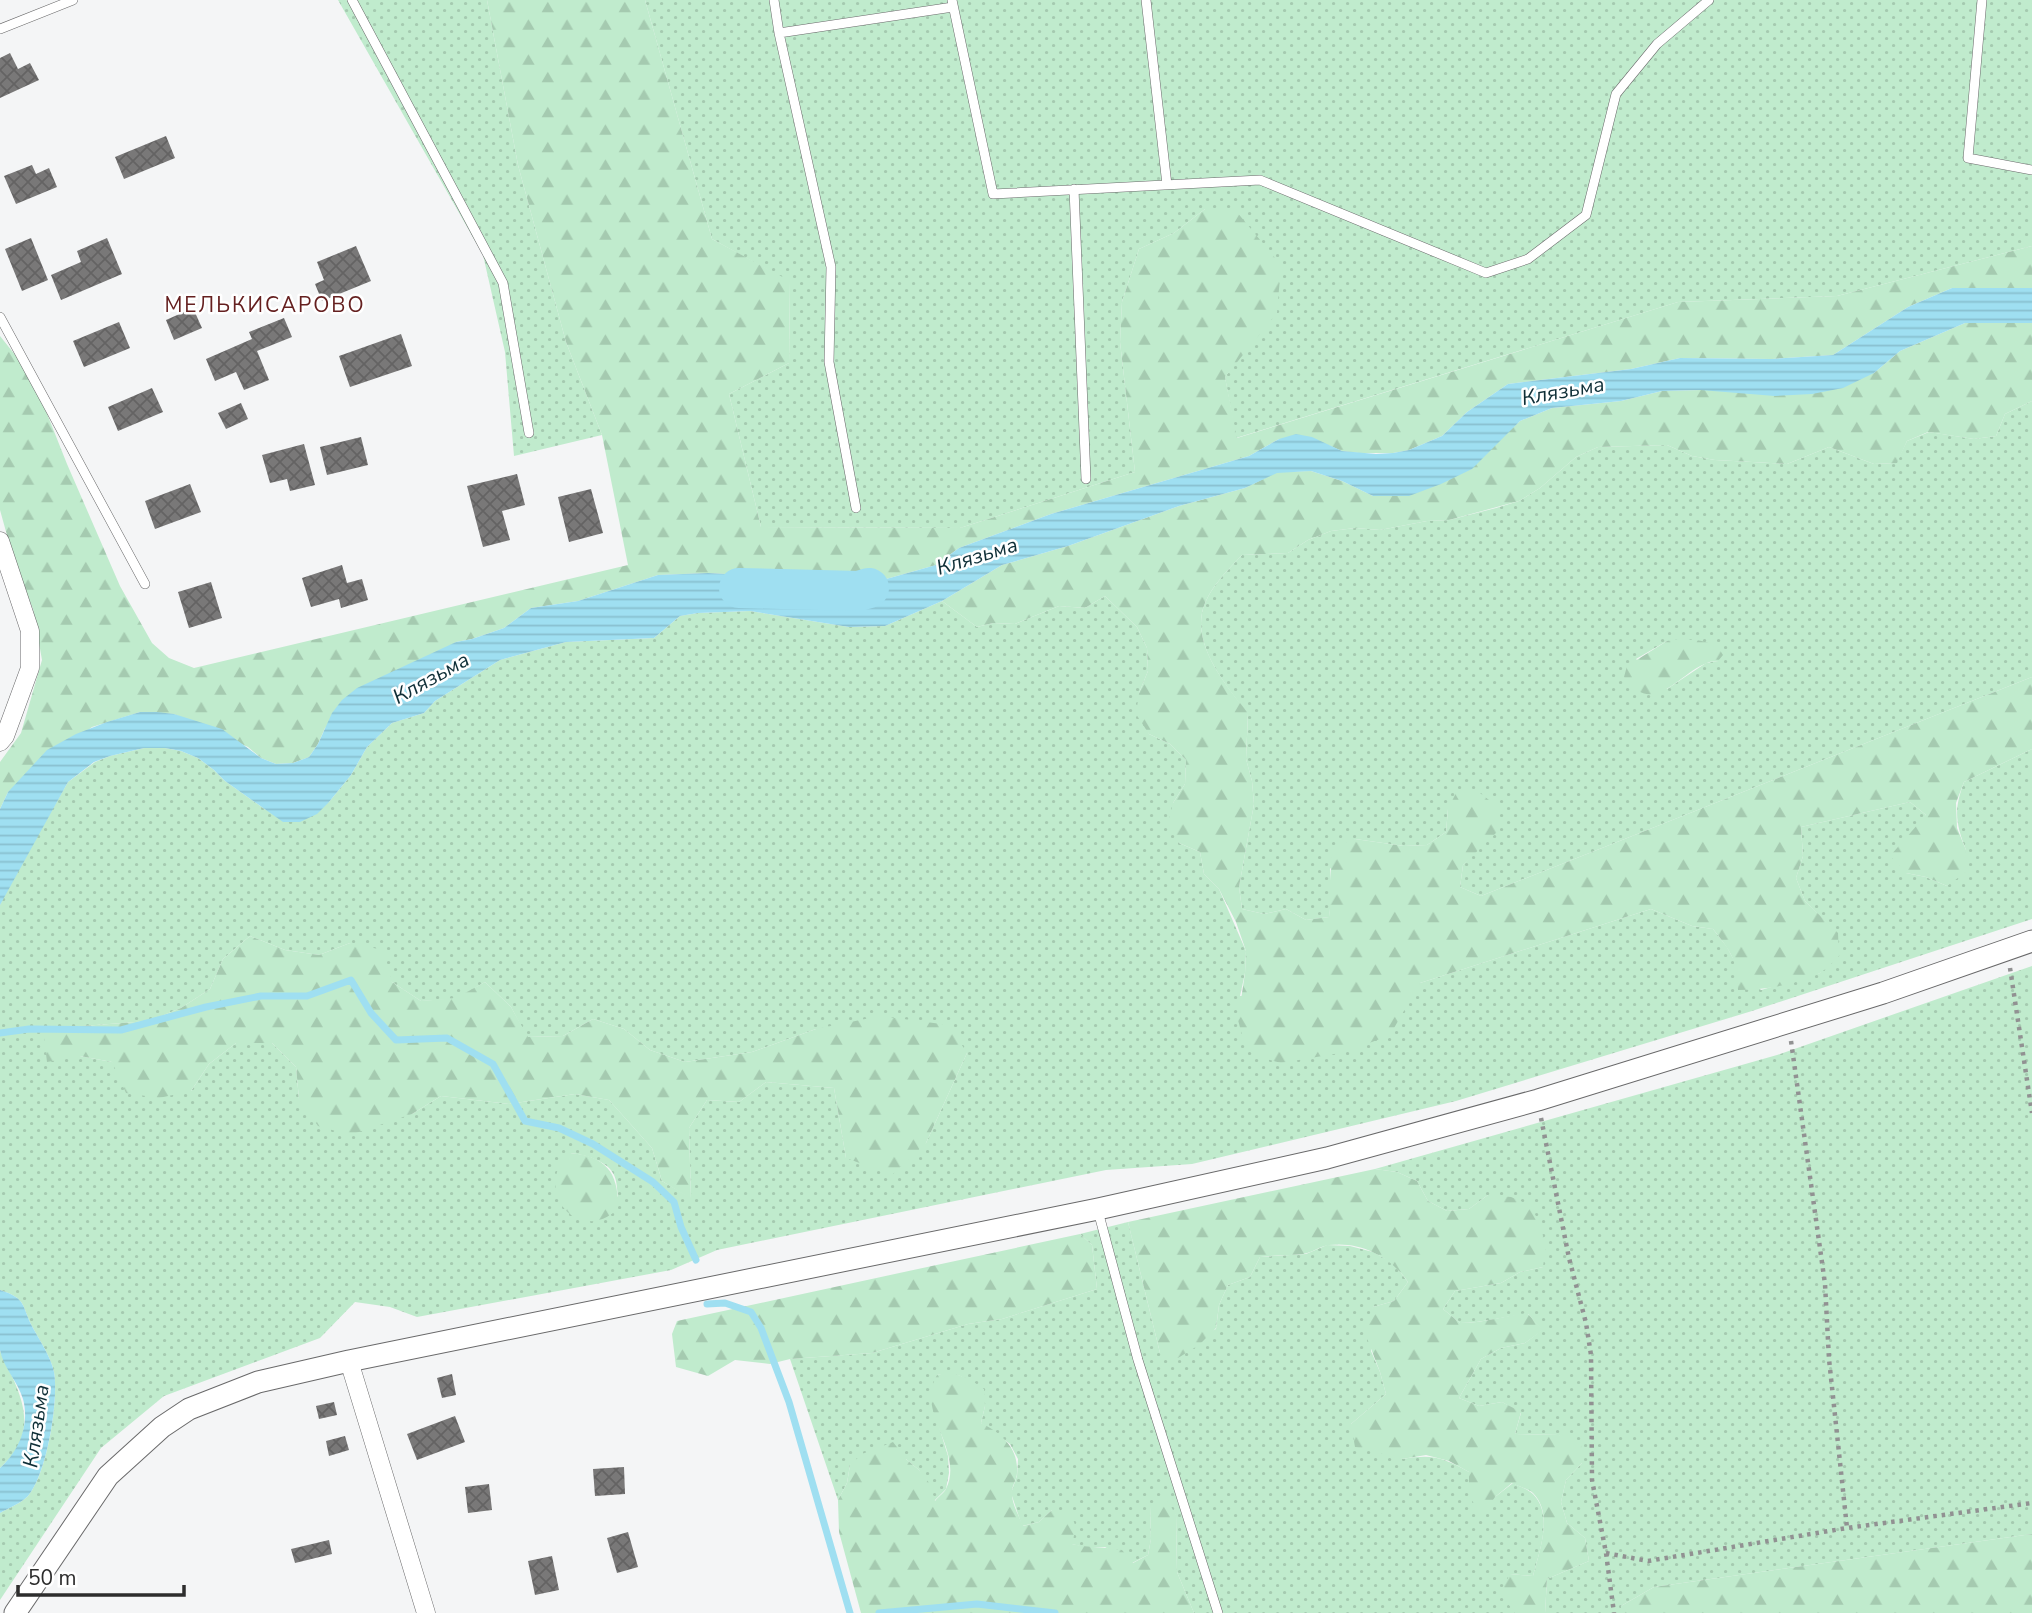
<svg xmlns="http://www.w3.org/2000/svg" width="2032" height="1613" font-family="'Nunito Sans',sans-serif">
<defs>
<pattern id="grass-dots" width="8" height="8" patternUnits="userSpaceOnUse" patternTransform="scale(1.75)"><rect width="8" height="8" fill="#c0ebcd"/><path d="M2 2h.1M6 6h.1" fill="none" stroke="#a5cab0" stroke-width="1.8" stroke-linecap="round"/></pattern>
<pattern id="forest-firs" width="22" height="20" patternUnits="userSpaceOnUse" patternTransform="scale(1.75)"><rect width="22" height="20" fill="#c0ebcd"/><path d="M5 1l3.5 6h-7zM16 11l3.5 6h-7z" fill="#a5cab0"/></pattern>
<pattern id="water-rules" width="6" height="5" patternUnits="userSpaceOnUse" patternTransform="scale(1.75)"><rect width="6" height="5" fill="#9fdff1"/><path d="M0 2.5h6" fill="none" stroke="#89c0cf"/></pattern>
<pattern id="building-cross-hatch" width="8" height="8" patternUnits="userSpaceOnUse" patternTransform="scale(1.75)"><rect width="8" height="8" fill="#797878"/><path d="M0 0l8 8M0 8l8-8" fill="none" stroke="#646363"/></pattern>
</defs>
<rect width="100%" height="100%" fill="#f4f5f6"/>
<!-- grass -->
<path fill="url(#grass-dots)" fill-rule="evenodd" d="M338,0H487L518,165L566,342L602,435L514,456L505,352L483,255Z
M645,0H2032V246L1837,296L1678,302L1236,438L1225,377L1238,359L1205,209L1174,233L1139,249L1122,302L1120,342L1135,472L960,528L761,527L729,394L789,363L790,282L712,239Z
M2032,401V677L1481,896L1460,887L1463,865L1479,847L1448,809L1446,832L1427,845L1404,846L1355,839L1330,869L1332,892L1329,917L1306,920L1286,909L1264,914L1242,909L1239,887L1254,804L1252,781L1246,759L1248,714C1227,687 1195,649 1202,613C1207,590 1227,571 1242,555L1288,553L1308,540L1331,531L1355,528L1380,530L1427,521L1449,520L1496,508L1519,501L1540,488L1576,457L1598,447L1667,445L1692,456L1715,460L1787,464L1829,447L1874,464L1896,463L1907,441L1929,432L1974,439L1996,436L2005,414ZM1667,641L1718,661L1706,663L1667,689L1636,659Z
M1105,596L1137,627L1147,648L1148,671L1139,693L1149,734L1170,744L1186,760L1185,784L1173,803L1179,843L1200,852L1204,874L1219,889L1246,951L1245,973L1240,996L1420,983L1651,909L1692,926L1713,929L1727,947L1738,968L1761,990L1820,973L1838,934L1805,901L1796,878L1803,856L1801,827L1910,802L1926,815L1906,873L1926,877L1947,886L1966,850C1955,822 1954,809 1964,782L2032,749V919L1752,1011L1456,1101L1192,1164L1106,1170L717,1250L671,1270L417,1317L390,1307L355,1302L320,1338L164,1396L101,1448L0,1600V1513C9,1508 21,1503 28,1496C47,1474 59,1400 54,1372C51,1357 40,1341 33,1328C21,1306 28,1299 0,1290V905L9,885L68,782L95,762L110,756L144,748H165L181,751L198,758L214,770L225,781L266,810L329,802L351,775L367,747L392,723L424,713L435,701L500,660L566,642L654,638L680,616L698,613L750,611L849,627L885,626L942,601L977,627L993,623L1015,624L1059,606L1085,608ZM250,936L285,950L319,955L350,943L392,982L421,1001L456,999L485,982L511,1007L527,1037L563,1036L593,1019L624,1029L650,1050L685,1062L752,1052L816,1029L967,1053L926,1143L846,1158L834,1088L766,1082L739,1102L707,1100L689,1128L691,1198L662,1181L652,1148L609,1100L575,1094L509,1104L441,1096L412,1114L299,1099L296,1067L272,1043H236L209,1064L191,1091L112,1062L80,1056L43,1029L149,1021L181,1008L210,989L223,959ZM570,1153C584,1154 608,1161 614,1175C617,1181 617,1190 618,1197Z
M2032,966V1534L1654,1587L1621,1606V1613H1545L1547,1579L1589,1561L1585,1538L1567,1523L1561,1502L1566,1480L1582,1463L1559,1435L1515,1434L1521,1413L1502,1402L1479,1406L1459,1398L1481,1359L1501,1348L1525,1343L1542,1330L1528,1314C1504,1316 1483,1323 1460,1323L1443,1309L1455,1291L1501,1283L1520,1272L1543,1267L1488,1195L1469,1209L1447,1211L1428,1201L1417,1181L1397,1172L1375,1169L1777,1055Z
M1128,1222L1160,1353L1216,1329L1219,1305L1228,1285L1250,1277L1260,1257L1306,1254L1327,1245L1350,1246L1373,1252L1393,1263L1408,1282L1394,1301L1373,1307L1371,1351L1380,1372L1386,1394L1351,1424L1402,1459C1433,1454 1442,1457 1469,1472V1496L1495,1497L1513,1483C1518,1486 1528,1489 1533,1494C1554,1515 1539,1552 1533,1576L1510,1574L1515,1613H1194L1177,1572L1176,1515L1150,1506L1151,1539L1148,1555L1132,1563L1105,1547L1088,1548L1072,1544L1052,1510L1039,1522L1022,1526L1011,1493L1017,1476L1018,1459L1010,1444L981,1423L985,1406C971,1383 967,1370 937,1375L933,1407L948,1456L949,1473L946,1489L934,1501L919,1470L906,1459L850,1465L847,1483L838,1500L790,1359L872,1353L968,1324L1002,1319L1097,1289L1092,1245L1080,1234Z
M0,1351C20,1393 43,1430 0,1468Z"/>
<!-- forest -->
<path fill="url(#forest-firs)" d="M487,0H645L712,239L790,281L789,363L729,394L761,527L960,528L1135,472L1120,342L1122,302L1139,249L1174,233L1205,209L1236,211L1281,265L1277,313L1225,377L1237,438L1678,302L1837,296L2032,246V288H1952L1908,307L1833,355L1772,359L1680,358L1631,369L1508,384L1467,412L1442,436L1409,450L1393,453H1359L1342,451L1328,445L1279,439L1249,456L1051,514L959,548L936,565L872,583L808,591L790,589L760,578L743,575L708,573L658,575L578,601L531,608L504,628L472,639L456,642L325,728L318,744L309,757L293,763L276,764L261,758L248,747L174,714L140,712L92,727L8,792L0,809V762L21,733L42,660L33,609L15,564L0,510V336L32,376L67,464L120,586L152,643L169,658L194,668L628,565L602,435L566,342L518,165Z
M1965,323H2032V401L2005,414L1996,436L1974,439L1928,432L1907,441L1897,463L1874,464L1829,447L1787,464L1715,460L1692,456L1667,445L1598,447L1576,457L1540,488L1519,501L1449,520L1427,521L1380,530L1355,528L1331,531L1308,540L1288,553L1242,555C1227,571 1207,590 1202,613C1195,649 1227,687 1248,713L1246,759L1252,781L1254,804L1239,887L1242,909L1264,914L1286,909L1306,920L1329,917C1332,893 1329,870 1333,847L1355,839L1404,846L1427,845L1446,832L1448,809L1458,789L1480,793L1498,807V831L1463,865L1460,887L1481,896L2032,677V749L1964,782L1956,803L1957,828L1966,850V872L1947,886L1926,877L1906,873L1890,856L1926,815L1910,802L1801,827L1803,856L1796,878L1805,901L1838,933L1839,956C1833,962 1826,970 1818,974C1794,985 1764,990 1738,990C1737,960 1732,953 1713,929L1692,926L1651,909L1420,983L1390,1035L1346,1052L1281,1063L1259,1057L1244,1042L1238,1020L1245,973L1246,951L1236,922L1219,889L1204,874L1200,852L1179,843L1168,823L1173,803L1185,784L1186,760L1170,744L1149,734L1136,714L1139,693L1148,671L1147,648L1137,627L1105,596L1085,608L1059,606L1015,624L993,623L977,627L942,601L1002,565L1068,546L1179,506L1245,488L1277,472L1311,471L1342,481L1373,496L1496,443L1520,421L1552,408L1621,401L1662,391L1700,390L1874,373L1900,351Z
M1678,639C1694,640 1715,639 1723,655L1718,661C1714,662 1710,661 1707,663C1680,672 1653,719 1624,677L1627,666L1667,641Z
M250,936L285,950L319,955L350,943L383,950L392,982L421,1001L456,998L485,982L511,1007L528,1037L563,1036L593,1019L624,1029L650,1050L685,1062L752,1052L816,1029L880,1016L949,1025L967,1053L926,1143L892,1175L846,1158L834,1088L766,1082L739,1102L707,1100L689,1128L691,1199L662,1181L652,1148L609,1100L575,1094L509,1104L441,1096L412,1114L350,1135L318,1126L299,1099L296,1067L272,1043H236L209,1064L191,1091L159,1098L126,1093L112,1062L80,1056L47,1062L43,1029L149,1021L181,1008L210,989L223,959Z
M570,1153C607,1156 619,1174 618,1209C575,1248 532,1185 570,1153Z
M1375,1169L1397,1172L1417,1181L1428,1201L1447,1211L1469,1209L1488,1195L1511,1197L1532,1206L1546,1244L1543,1267L1520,1272L1501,1283L1455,1291L1443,1309L1460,1323C1483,1323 1504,1316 1527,1313L1543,1330L1525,1343L1501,1348L1481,1359L1459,1398L1479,1406L1502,1402L1521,1412L1515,1434L1559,1435L1581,1441L1582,1463L1566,1480L1561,1502L1567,1523L1585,1538L1589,1561L1547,1579L1545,1613H1515L1500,1593L1510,1574L1533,1576C1539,1552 1554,1514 1533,1493C1528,1489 1518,1486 1512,1483L1495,1497L1482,1516L1469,1496V1472L1449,1461L1426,1455L1402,1459L1355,1447L1351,1424L1386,1394L1380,1372L1363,1328L1373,1307L1394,1301L1408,1282C1391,1257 1361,1241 1329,1245C1320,1246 1312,1253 1303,1254C1289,1256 1274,1255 1260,1257L1250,1277L1228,1285L1219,1305L1216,1328L1199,1345L1178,1358L1160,1353L1128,1222Z
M1080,1234L1092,1245L1097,1289L1002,1319L968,1324L872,1353L790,1359L770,1364L735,1360L708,1376L676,1367L672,1334L677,1321Z
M950,1372L969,1379L984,1389L985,1406L981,1423C1001,1433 1019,1448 1017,1473C1017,1480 1011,1487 1012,1494C1012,1504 1019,1516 1023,1526L1039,1522L1052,1510H1069L1076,1527L1072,1544C1089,1548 1105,1547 1122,1550L1133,1563L1148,1555L1151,1539L1150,1506L1165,1497L1176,1515L1177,1572L1194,1613H861L839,1532L838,1500L847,1483L850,1465L862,1454L893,1442L906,1459L919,1470L930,1484L935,1501C938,1497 944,1493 946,1489C962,1457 928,1422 931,1391C932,1385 935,1379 937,1375Z
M2032,1534V1613H1621V1606L1654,1587Z"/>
<!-- water -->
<path fill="url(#water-rules)" d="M1952,288H2032V323H1965L1900,351L1874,373L1843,388L1812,394L1775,396L1700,390L1662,391L1621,401L1552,408L1520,421L1472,469L1441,484L1409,496H1373L1342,481L1311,471L1277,473L1245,488L1179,506L1068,546L1002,565L942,601L885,626L849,627L750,611L698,613L680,616L654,638L566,642L500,660L435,701L424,713L392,723L367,747L351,775L329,802L317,814L300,822H283L225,781L214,770L198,758L181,751L165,748H144L110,756L94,762L68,782L0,905V809L8,792L47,750L76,734L107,722L140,712H157L174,714L222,729L261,758L276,764L293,763L309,757L318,744L332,713L342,700L357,688L456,642L472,639L504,628L531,608L578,601L658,575L708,573L743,575L760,578L790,589L808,591L872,583L936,565L959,548L1051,514L1249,456L1279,439L1296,434L1312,437L1342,451L1376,454L1393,453L1409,450L1442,436L1467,412L1508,384L1631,369L1680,358L1772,359L1833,355L1908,307Z
M0,1290C28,1299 21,1306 33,1328C40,1341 51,1357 54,1372C59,1399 47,1474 28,1496C21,1503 9,1508 0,1513V1468C19,1451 30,1425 23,1399C18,1382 3,1367 0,1350C0,1331 0,1309 0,1290Z"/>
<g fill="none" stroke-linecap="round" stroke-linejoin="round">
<!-- stream -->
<path stroke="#9fdff1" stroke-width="7" d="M0,1033L29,1029L121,1030L206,1007L261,996H307L351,980L371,1013L396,1040L447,1038L493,1064L525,1121L559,1128L593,1144L653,1182L674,1202L681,1227L696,1260
M707,1304L725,1303L751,1312L761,1328L789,1402L850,1613
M879,1613L977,1604L1055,1613"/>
<!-- river -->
<path stroke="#9fdff1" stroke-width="40" d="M739,588L859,591L869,588"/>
</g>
<!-- building -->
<path fill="url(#building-cross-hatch)" d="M10,53L18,69L30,63L39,80L0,98V58Z
M166,136L175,158L124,179L115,157Z
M32,165L36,174L49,168L57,187L16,204L4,176Z
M31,238L48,280L22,291L5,249Z
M107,238L122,274L61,300L51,275L81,262L77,251Z
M356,246L371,281L322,301L315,284L324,280L317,262Z
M193,308L202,328L174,340L166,320Z
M284,318L292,337L257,351L269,380L244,390L236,372L215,381L206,359L252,339L249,332Z
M119,322L130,348L84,367L73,341Z
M401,334L412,366L350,387L339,356Z
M152,388L163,412L118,431L108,407Z
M241,403L248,419L226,429L218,413Z
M361,437L368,465L327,475L320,447Z
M304,444L315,485L290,491L287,479L270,483L262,455Z
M517,474L525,505L502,511L510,540L483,547L467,486Z
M190,484L201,512L155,529L145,501Z
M591,489L603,533L569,542L558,497Z
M342,565L347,583L362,579L368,600L341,608L339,599L311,607L302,578Z
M211,582L222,618L189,628L178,592Z
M452,1374L456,1395L442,1398L437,1378Z
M334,1402L337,1415L319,1419L316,1406Z
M455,1416L465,1442L417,1460L407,1434Z
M345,1436L349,1450L329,1456L326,1441Z
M624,1467L625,1494L595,1496L593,1469Z
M489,1484L492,1510L468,1513L465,1487Z
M628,1532L638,1567L617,1573L607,1538Z
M329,1540L332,1554L295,1563L291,1549Z
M552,1556L559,1590L535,1595L528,1561Z"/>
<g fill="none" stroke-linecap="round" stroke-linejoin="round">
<!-- service casing -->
<g stroke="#69696a" stroke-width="10">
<path id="service" d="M352,0L503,283L529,433
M774,0L779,33L953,7
M952,0L993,194L1260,180L1486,273L1528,259L1586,215L1616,94L1657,44L1709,0
M1146,0L1167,185
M1982,0L1968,158L2032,170
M0,29L73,0
M779,33L831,267L829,362L856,508
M1074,189L1086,479
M0,317L145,584
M1098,1211L1138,1360L1218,1613"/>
</g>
<!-- minor casing -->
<g stroke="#69696a" stroke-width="19">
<path id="minor" d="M0,541L30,631V668L5,736L0,742
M349,1361L426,1613"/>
</g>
<!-- tertiary casing -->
<g stroke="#69696a" stroke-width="23">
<path id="tertiary" d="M15,1613L108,1476L162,1427L189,1409L258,1382L349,1361L1098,1209L1327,1158L1538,1100L1883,993L2032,941"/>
</g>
<!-- path -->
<path stroke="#919192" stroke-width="4.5" stroke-dasharray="3.5 5" stroke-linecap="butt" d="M2010,968L2032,1113
M1791,1041L1825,1284L1829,1359L1847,1528
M1541,1118L1569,1258L1586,1323L1591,1355L1592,1480L1606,1553L1614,1613
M1606,1553L1648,1561L1847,1528L2032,1503"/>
<!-- service -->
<use href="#service" stroke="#fff" stroke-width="9"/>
<!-- minor -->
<use href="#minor" stroke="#fff" stroke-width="18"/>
<!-- tertiary -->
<use href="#tertiary" stroke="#fff" stroke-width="21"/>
</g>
<g text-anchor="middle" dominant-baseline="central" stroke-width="5" stroke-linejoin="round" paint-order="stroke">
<!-- neighbourhood labels -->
<g font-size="21" letter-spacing="2" fill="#652020" stroke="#fff">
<text x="265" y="305">МЕЛЬКИСАРОВО</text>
</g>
<!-- water labels -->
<g font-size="21" font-style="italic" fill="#0f2f37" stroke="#fff">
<text transform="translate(1563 391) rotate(-10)">Клязьма</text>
<text transform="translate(977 556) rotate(-17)">Клязьма</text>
<text transform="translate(431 678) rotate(-29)">Клязьма</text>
<text transform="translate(36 1426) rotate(-82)">Клязьма</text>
</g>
</g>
<!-- scale -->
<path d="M18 1585v10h166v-10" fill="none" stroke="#2d2d2d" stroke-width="3.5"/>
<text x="28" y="1585" font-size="21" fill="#2d2d2d" stroke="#ffffff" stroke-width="5" paint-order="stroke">50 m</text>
</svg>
